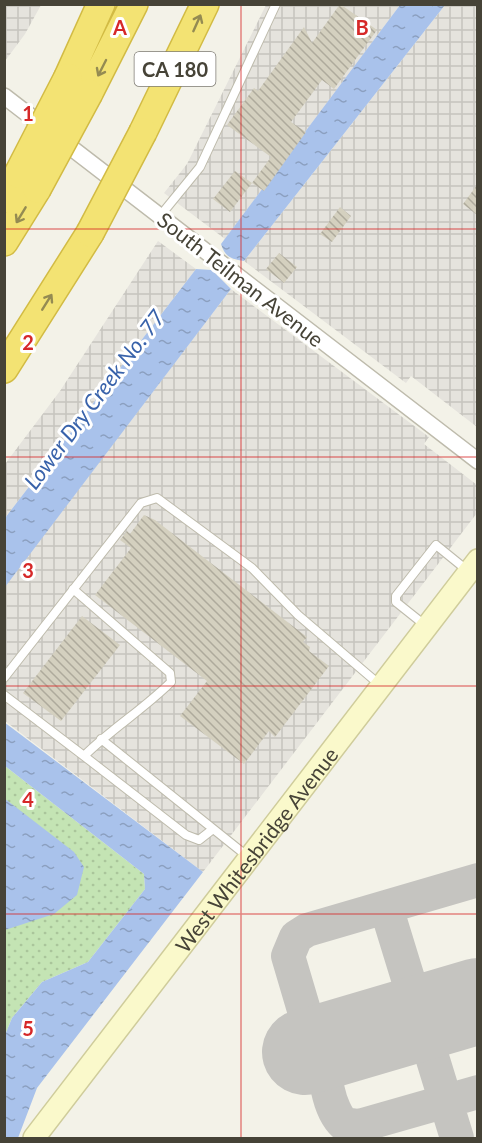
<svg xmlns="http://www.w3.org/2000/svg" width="482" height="1143" font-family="Lato,sans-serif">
<defs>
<pattern id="industrial-grid" width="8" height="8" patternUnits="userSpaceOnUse" patternTransform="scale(1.5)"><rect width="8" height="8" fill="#e5e3dd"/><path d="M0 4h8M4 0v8" fill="none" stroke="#c6c4be"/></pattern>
<pattern id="grass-dots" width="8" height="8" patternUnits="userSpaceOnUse" patternTransform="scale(1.5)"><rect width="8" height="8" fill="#c4e4b4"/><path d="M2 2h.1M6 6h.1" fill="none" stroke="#aac59b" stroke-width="1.8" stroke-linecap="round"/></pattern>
<pattern id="water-ripples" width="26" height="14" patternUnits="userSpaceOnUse" patternTransform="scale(1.5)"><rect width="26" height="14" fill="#a9c2eb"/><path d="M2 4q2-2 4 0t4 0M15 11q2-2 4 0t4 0" fill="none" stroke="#8b9fbf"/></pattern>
<pattern id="building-back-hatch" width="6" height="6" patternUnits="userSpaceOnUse" patternTransform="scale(1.5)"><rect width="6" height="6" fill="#d4d0bf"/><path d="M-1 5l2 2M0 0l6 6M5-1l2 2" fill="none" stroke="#aeaa9c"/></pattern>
</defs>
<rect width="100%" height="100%" fill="#f3f2e8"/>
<!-- industrial -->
<path fill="url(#industrial-grid)" d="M5,4L41,5L25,34L5,61Z
M266,5H400L225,239L164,193L187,164Z
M445,5H477V427L411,376L406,383L244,261Z
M158,241L196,269L5,518V464L60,391Z
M231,289L429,437L424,444L477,485V513L203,872L5,721L4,587Z"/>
<!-- grass -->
<path fill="url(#grass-dots)" d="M5,766L144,874L145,889L88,962L42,982L12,1018L5,1035Z"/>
<!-- water -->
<path fill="url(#water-ripples)" d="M400,5H445L244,261C231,259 225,257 221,244Z
M196,269L212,270L231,289L5,587V518Z
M4,722L203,872L37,1088L18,1138H5V1035L12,1018L42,982L88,962L145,889L144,874L5,766Z
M4,798L74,852L84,867L77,895L54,914L5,930Z"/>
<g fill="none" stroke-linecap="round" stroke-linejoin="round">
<!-- taxiway -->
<path stroke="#c5c4c0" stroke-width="34" d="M386,907L457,1138
M355,1037C337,1040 321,1044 309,1027L288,956L296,937L307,930L478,880
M355,1037C347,1041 337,1045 331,1053C319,1069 330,1111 344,1124L359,1126L478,1092"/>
<!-- runway -->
<path stroke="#c5c4c0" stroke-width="86" d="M305,1052L478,1001"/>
</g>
<!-- building -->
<path fill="url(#building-back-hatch)" d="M340,4L377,30L334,89L322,80L291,122L306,132L264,191L252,183L271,157L227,125L254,88L258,91L304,27L312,43Z
M235,171L252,183L230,212L213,199Z
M477,185V215L463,204Z
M340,207L351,216L332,242L320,234Z
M279,253L297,267L284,283L266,269Z
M144,515L155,520L307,637L303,642L310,647L309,651L329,666L275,737L269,731L244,764L180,716L207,681L95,595L131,548L120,540L127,531L130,534Z
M82,616L120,645L61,721L23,693Z"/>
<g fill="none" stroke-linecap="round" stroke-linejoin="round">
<!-- service casing -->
<g stroke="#bebbac" stroke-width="10">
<path id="service" d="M160,216L200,167L276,4
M426,626L396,602V596L436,545L468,571
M4,678L141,503L157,498L252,568L298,615L380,685
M4,695L84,756C111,729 144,709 171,682L170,673L73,589
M101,739L247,856
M84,756L186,835L199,840L213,829"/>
</g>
<!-- minor casing -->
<g stroke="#bebbac" stroke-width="18">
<path id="minor" d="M4,96L478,461"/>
</g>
<!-- secondary casing -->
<g stroke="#cfcc9b" stroke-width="24">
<g id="secondary">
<path id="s1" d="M34,1138L478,560"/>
</g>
</g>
<!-- motorway casing -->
<g stroke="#d2bb44" stroke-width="30">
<path id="motorway" d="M68,77L101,4
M89,93L134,4
M143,132L205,4
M4,199L18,174
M4,242L37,189
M4,369L90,233"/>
</g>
<!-- service -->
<use href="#service" stroke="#fff" stroke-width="8"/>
<!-- minor -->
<use href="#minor" stroke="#fff" stroke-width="15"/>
<!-- secondary -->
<use href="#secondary" stroke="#faf9cb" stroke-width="21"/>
<!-- motorway -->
<use href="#motorway" stroke="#f3e373" stroke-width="27"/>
<!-- motorway-bridge casing -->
<g stroke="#d2bb44" stroke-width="30" stroke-linecap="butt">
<path id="motorway-bridge" d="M18,174L68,77
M37,189L89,93
M90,233L143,132"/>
</g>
<!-- motorway-bridge -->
<use href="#motorway-bridge" stroke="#f3e373" stroke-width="27"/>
</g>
<!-- one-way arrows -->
<defs><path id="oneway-shaft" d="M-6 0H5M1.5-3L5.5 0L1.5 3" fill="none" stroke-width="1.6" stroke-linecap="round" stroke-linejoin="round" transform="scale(1.5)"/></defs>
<g stroke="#948b52">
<use href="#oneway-shaft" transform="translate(197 23) rotate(-66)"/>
<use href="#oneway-shaft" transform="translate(102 68) rotate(117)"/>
<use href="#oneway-shaft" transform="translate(21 215) rotate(121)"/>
<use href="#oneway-shaft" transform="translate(47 302) rotate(-58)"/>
</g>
<!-- grid -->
<path fill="none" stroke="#d62828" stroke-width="1.5" stroke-opacity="0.55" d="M241,4V1138M4,229H478M4,457H478M4,686H478M4,914H478"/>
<g text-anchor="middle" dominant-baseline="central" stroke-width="6" stroke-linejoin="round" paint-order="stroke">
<!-- shield labels -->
<rect fill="#fff" stroke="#7e7b73" stroke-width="1.5" x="134.5" y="52" width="81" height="34" rx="4.5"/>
<g font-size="20" font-weight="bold" fill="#464337">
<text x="175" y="69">CA 180</text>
</g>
<!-- street labels -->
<g font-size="21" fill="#464337" stroke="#fff">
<text transform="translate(241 279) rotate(38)">South Teilman Avenue</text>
<text stroke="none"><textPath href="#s1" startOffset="364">West Whitesbridge Avenue</textPath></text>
</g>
<!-- water labels -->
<g font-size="22" font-style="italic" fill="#3862aa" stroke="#fff">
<text transform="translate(94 399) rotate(-53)">Lower Dry Creek No. 77</text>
</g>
</g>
<g font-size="20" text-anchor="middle" font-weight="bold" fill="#d62828" stroke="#fff" stroke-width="6" stroke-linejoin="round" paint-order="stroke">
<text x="120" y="35">A</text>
<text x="362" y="35">B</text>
<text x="28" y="121">1</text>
<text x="28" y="350">2</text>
<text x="28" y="578">3</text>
<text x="28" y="807">4</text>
<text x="28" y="1036">5</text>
</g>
<!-- border -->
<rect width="482" height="1143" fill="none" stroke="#464337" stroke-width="12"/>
</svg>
